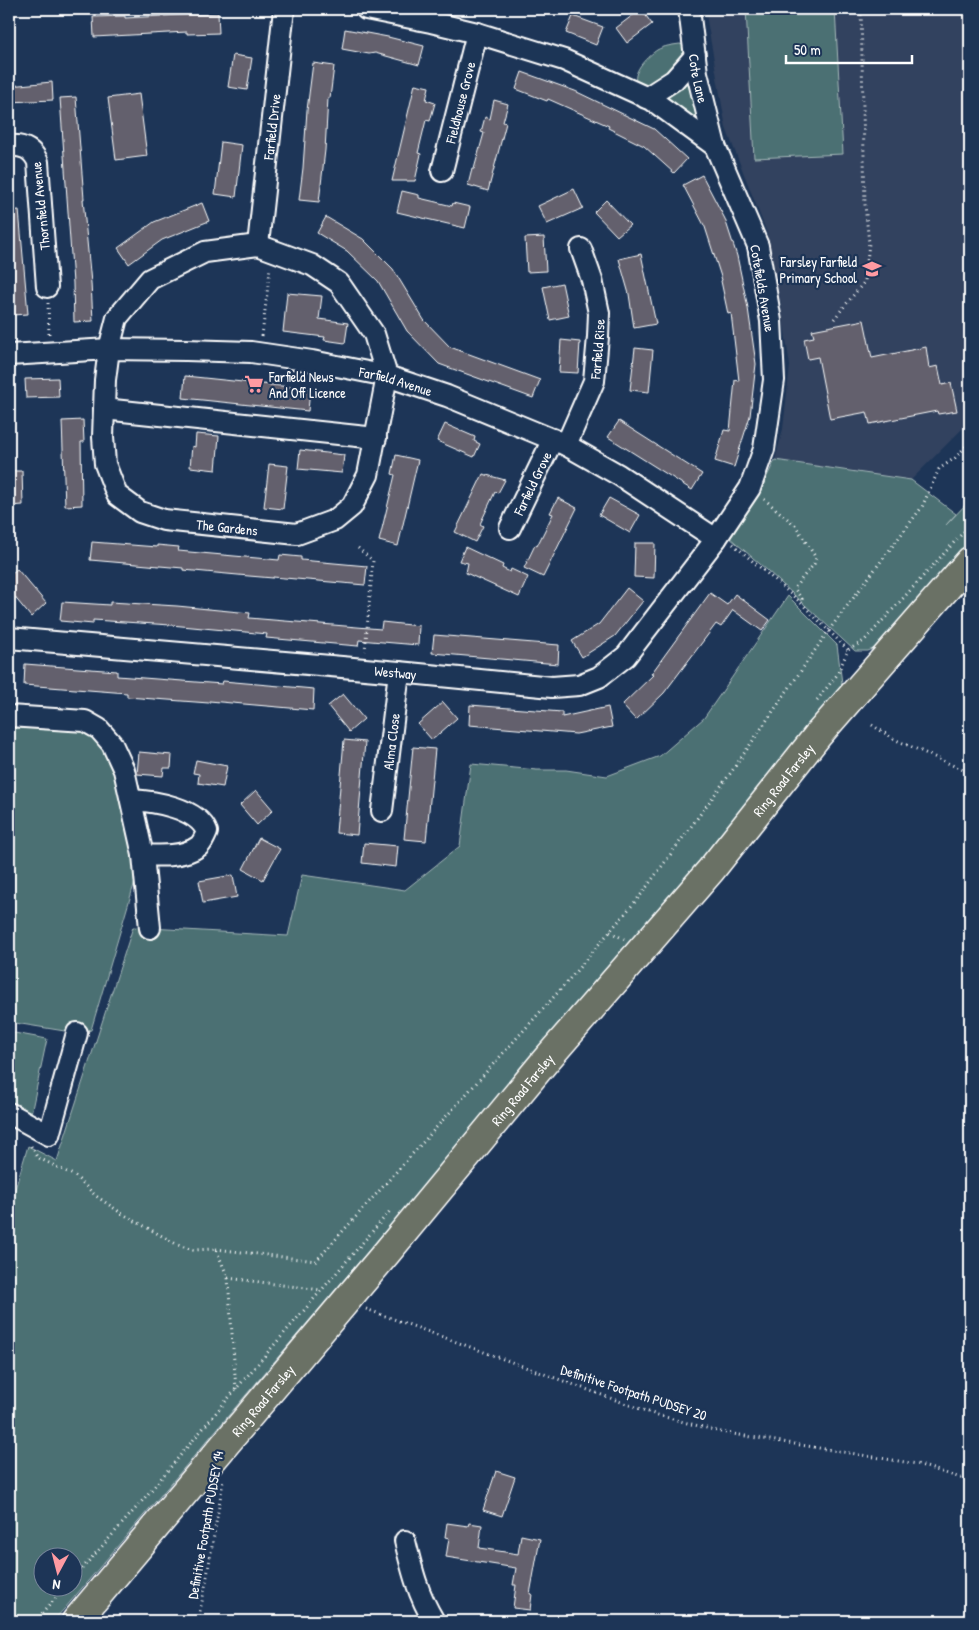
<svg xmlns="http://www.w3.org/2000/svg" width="979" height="1630" font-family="'Patrick Hand',sans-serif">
<rect width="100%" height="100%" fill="#1d3557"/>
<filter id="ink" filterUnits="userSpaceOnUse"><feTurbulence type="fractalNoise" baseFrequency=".02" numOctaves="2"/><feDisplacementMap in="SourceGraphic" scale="10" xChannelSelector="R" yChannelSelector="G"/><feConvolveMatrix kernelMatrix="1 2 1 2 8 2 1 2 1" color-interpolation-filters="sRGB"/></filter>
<g filter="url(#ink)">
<!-- built -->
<path fill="#32425e" d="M705,9H970V389L963,428L911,480L775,460L783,429L790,366L781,305L767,233L726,128Z"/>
<!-- green -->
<path fill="#4b7073" stroke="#a5b8b9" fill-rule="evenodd" d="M746,9H835L843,154L754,158Z
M680,44L683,45C685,52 683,61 678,67C673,73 651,86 643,85C641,85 638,83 636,82C633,70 648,56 657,50C664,46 672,45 680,44Z
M688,76L701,127L665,99V95Z
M775,460L911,480L956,514L946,525L970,500V543L880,646L868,651H855L768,571L729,537L757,497Z
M788,596L837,645L842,683L837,696L771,777L65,1608L53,1621H9V1209L28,1146L57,1161L133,927L288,936L302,875L405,890L460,846L471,764L537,770H566L607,776L660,756L704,718ZM42,1558H72V1588H42Z
M9,726L86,730L116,766L138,871L91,1030L77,1033L9,1022Z
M9,1032L47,1039L29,1123L9,1112Z"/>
<!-- building -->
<path fill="#63616d" stroke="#fff" d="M641,9L652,24L627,43L616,28Z
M218,13L219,33L187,34V32L94,37L93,17L125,16V18Z
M573,16L603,27L596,45L566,33Z
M345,29L388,37L424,46L419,65L375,53L369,54L342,49Z
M233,55L252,58L247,90L228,87Z
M313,63L334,66L330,98H328L325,150L319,202L299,200L303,168L307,110Z
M522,72L575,91L654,129L687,159L674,173L644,146L608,128L609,126L548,99L547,101L516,89Z
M52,82L53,100L9,102V86Z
M415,84L429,87L426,100L435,103L430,121L426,120L418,153L421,154L415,181H392Z
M139,94L147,156L116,160L108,98Z
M76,97L84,199H83L91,283L93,321L74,322L73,283L60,98Z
M494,100L508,104L503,122L506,123L488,191L468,185L472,169H474L484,133L481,132L485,117L490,119Z
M221,142L242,145L236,197L215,194Z
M702,175L725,219L737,256L748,308L756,364L750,416L734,467L715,461L724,430L730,431L735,380L739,381L731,313L728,314L721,281L722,280L705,227L683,185Z
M574,189L583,208L547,224L538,206Z
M402,191L419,195V198L436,202L452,206L453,203L470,207L465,228L397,212Z
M606,200L630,225L617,236L594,212Z
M202,203L209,221L162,240L129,264L118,248L154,222Z
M19,210L28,314L11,315L9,288V211Z
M326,217L363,239L393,269L424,320L450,347L540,380L533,398L439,364L407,331L378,281L347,251L317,233Z
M544,237L546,271L527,272L525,238Z
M641,254L656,324L634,328L629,294L619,259Z
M562,283L569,316L550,320L543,287Z
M287,293L322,296L319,319L348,323L345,343L324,340L325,337L283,332Z
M864,320L872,358L926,347L929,368L938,366L942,385L951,383L957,411L938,414L937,411L870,424L867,412L830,419L818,357L808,359L804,339L814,337L812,330Z
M561,340L580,342L578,373L559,372Z
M635,348L653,350L649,392L630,390Z
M185,376L310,389L308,411L183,398Z
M58,378L59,397L26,398L25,379Z
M83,420L84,442H81L82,505L65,506L62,421Z
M619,421L702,474L692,490L608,437Z
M445,424L475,437L474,441L480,444L474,457L437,441Z
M196,434L219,436L216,470L190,467L192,446L195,447Z
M300,450L344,455L342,473L298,469Z
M396,455L418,460L398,546L379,541L395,475L392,474Z
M269,464L288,466L283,509L264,507Z
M9,471H22L23,505L9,506Z
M483,474L505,480L498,493L495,492L480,524L483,526L475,542L455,532Z
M558,498L577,508L543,577L524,568L535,545L537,546L553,514L550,513Z
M609,498L640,515L630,533L599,515Z
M92,542L157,547V545L179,547L178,551L279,560L280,555L301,557V560L367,566L365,585L273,577V578L249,576L183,570V568L90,560Z
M635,543H655L654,578L634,577Z
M465,547L503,565L502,568L510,572L511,569L528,577L519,597L466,573L468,563L459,561Z
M17,569L46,603L31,617L9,590V576Z
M627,588L643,601L615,636L582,657L572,641L599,624Z
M710,593L727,605L735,594L770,620L762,631L733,610L721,627L716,624L664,693L636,720L622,705L653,675L651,674Z
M62,602L110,605V602L177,606L250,613L249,618L381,629L382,622L419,626L418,645L359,640L358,646L266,638L267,634L171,625L93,620V624L60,621Z
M434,635L559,645L558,664L432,653Z
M25,664L117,671V676L222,684L223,681L314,689L313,710L209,701V703L127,697V693L24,685Z
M343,694L364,719L349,732L328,706Z
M443,702L457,718L432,740L418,724Z
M470,705L562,712V717L608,707L612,727L576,734L469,725Z
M344,740L365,742L357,835L336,833Z
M413,747L435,749L426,841L404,839Z
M139,752L172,755L171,768H164L163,776L137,774Z
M196,760L227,766L223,787L198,783L199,774L193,773Z
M256,790L273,810L257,825L240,805Z
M259,838L280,849L263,880L243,869Z
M364,843L398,846L396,867L362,863Z
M233,875L237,897L203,903L199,881Z
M496,1471L515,1477L502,1516L483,1510Z
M447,1523L468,1526L469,1523L482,1525L479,1548L518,1554L521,1535L540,1539L530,1594H532L530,1610L513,1608L516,1585H513L516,1568L446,1557L449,1538L445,1537Z"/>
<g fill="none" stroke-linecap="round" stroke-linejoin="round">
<!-- minor casing -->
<g stroke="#fff" stroke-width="24">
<g id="minor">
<path id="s1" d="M689,9L697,73L715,146"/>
<path d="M646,98L674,80L695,56"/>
<path d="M9,146C23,145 32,149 38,162L47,287"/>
<path id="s2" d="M442,171L477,33"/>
<path d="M258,245L312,265L339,283L374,334L387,376L368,475L352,506L335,520L297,534L164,520L140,512L117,495L105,464L103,437L105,380L109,349L117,318L150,279L205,252Z"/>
<path id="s3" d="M258,245L284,9"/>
<path id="s4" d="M9,355L109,349L186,350L251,352L312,361L387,376L447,396L566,445L619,475L716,539"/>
<path d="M104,409L376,438"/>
<path id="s5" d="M566,445L594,381L598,337L599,313L592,280L581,249"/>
<path id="s6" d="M510,528L553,439"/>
<path id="s7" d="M9,638L399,672L552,687L579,685L599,677L626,656L716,539L750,488L764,449L774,380L771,321L758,246L715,146L652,100L564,60L477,33L431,22L366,9"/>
<path d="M9,716L85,721L99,729L112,744L124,770L143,855C161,856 184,857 199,846C203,842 205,837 207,832C198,808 154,801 131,800"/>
<path id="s8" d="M382,811L399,672"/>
<path d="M143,855L150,928"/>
<path d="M9,1113L49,1135L77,1033"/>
<path d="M405,1541C412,1570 418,1595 434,1621"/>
</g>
</g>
<!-- highway casing -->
<g stroke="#fff" stroke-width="31">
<g id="highway">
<path id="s9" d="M76,1621L388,1251L546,1060L711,870L818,735L970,561"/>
</g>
</g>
<!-- path -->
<path stroke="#fff" stroke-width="3" stroke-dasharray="1 4" stroke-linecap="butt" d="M48,303L49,334
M834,319L865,281L869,243L865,205L861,9
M262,336L270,268
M764,499L795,525L816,558L814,564L794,588L802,599L800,602
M733,544L800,602L848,650
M358,548L373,561L365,651
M817,700L837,675L848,650L864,641L970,525
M872,725L894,739L970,773
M610,932L624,939
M31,1146L37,1157L75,1176L96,1196L121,1213L178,1245L193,1250L216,1249L228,1278L236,1389
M216,1249L316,1261L560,990L640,896L732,771L829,630L922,507L939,469L955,458L970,442
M228,1278L321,1290
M366,1309L654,1414L721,1432L917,1464L970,1481
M72,1580L137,1507L236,1389L390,1211
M35,1621L65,1588
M198,1621L206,1582L223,1482"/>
<!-- minor -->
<use href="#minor" stroke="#1d3557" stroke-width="20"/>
<!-- highway -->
<use href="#highway" stroke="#6a7165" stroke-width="28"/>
</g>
</g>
<!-- icons -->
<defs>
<g id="school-bare" transform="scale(1.5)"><path d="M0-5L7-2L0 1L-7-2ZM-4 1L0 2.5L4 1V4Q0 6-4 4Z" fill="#ff9aa2" stroke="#1d3557" stroke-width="2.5" paint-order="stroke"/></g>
<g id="supermarket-bare" transform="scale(1.5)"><path d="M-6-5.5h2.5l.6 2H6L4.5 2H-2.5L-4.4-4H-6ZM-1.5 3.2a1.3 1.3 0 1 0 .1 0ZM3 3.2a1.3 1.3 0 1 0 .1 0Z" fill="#ff9aa2" stroke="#1d3557" stroke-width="2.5" paint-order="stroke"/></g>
</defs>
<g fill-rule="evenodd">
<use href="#school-bare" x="872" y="269"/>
<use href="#supermarket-bare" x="254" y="384"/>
</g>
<g text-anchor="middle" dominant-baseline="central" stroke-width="4.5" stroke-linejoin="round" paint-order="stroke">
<!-- street labels -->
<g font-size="14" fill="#fff" stroke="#1d3557">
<text stroke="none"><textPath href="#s1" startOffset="70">Cote Lane</textPath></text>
<text stroke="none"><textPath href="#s2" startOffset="71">Fieldhouse Grove</textPath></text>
<text stroke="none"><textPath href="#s3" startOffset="119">Farfield Drive</textPath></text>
<text transform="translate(40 206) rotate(-96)">Thornfield Avenue</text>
<text transform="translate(763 288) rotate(80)">Cotefields Avenue</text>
<text stroke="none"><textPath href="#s5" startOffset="102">Farfield Rise</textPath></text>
<text stroke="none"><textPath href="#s4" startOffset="390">Farfield Avenue</textPath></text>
<text stroke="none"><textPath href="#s6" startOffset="50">Farfield Grove</textPath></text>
<text transform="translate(227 527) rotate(6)">The Gardens</text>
<text stroke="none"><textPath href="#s7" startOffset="388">Westway</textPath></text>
<text stroke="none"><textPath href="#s8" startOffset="70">Alma Close</textPath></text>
<text stroke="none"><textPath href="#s9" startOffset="1099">Ring Road Farsley</textPath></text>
<text stroke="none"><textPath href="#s9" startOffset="694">Ring Road Farsley</textPath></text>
<text transform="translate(634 1392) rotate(18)">Definitive Footpath PUDSEY 20</text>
<text stroke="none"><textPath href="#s9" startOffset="289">Ring Road Farsley</textPath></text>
<text transform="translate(205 1525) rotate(-80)">Definitive Footpath PUDSEY 14</text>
</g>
<!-- poi labels -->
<g font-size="14" fill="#fff" stroke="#1d3557" text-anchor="end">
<text x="857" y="261">Farsley Farfield<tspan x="857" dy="16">Primary School</tspan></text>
<text x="269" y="376" text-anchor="start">Farfield News<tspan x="269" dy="16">And Off Licence</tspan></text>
</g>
</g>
<!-- margin -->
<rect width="979" height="1630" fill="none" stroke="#1d3557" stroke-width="30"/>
<rect x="15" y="15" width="949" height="1600" fill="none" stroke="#fff" stroke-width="2" filter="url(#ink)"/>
<!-- north arrow -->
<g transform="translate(58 1572) rotate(187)"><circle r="24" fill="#1d3557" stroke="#77869a"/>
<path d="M0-4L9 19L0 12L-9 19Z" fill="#ff9aa2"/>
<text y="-8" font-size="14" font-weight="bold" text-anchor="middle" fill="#ffffff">N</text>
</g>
<!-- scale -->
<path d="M786 55v8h126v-8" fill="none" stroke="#ffffff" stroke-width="2.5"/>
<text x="794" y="55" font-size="15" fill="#ffffff" stroke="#1d3557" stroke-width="4" paint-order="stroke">50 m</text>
</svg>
